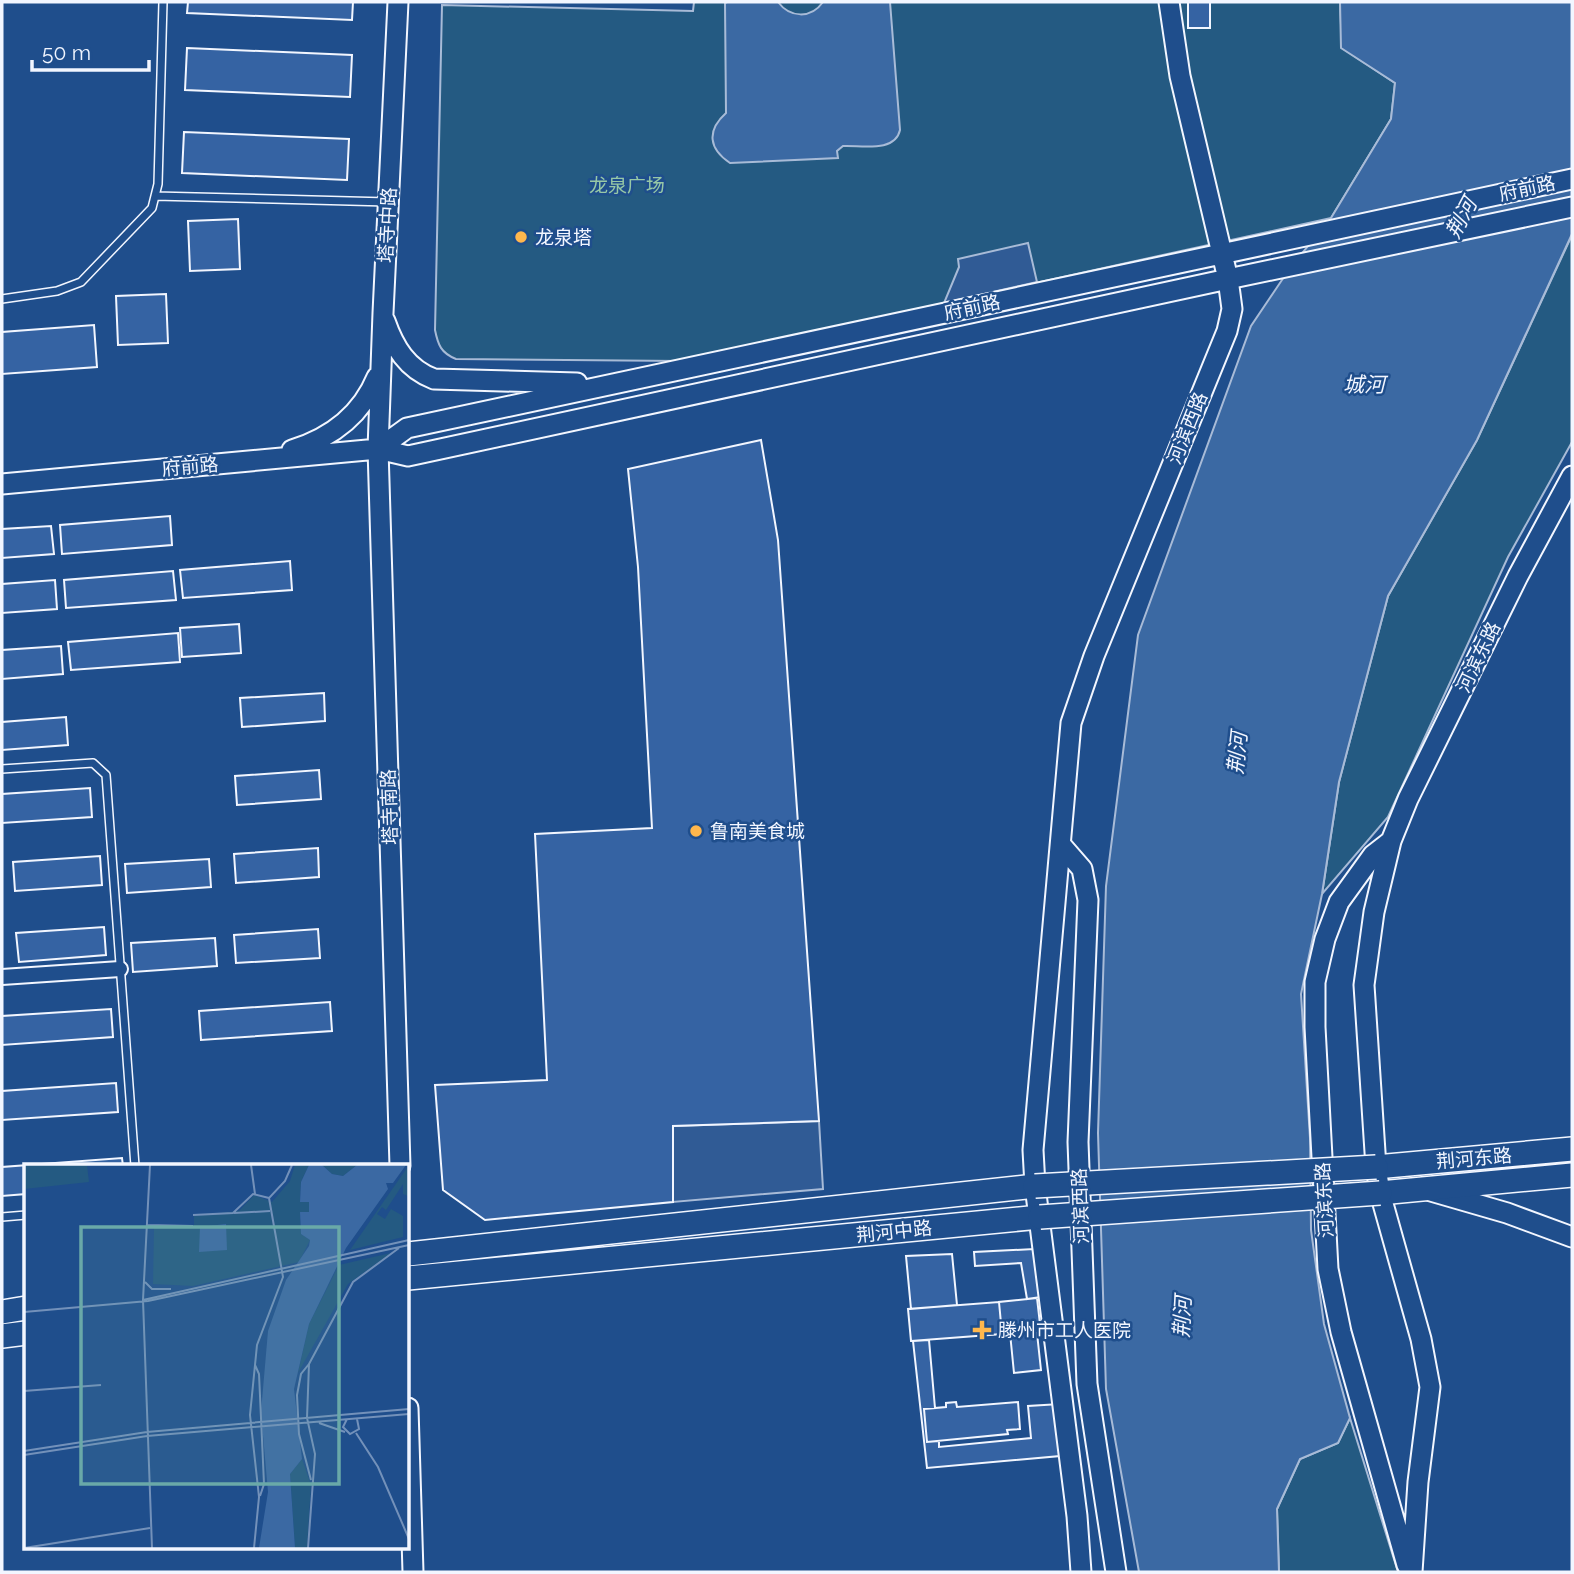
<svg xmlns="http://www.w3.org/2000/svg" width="1574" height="1574" font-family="Raleway,'Noto Sans SC',sans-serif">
<rect width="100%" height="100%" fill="#1f4e8c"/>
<!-- green -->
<path fill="#245a82" stroke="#a8bbd7" stroke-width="2" d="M694,2H1340L1342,48L1395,83L1391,119L1331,218L681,361L456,359C441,353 438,345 435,330L442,5L693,11Z
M1572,235V442L1508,557L1388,817L1322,894L1339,782L1388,596L1477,440Z
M1350,1418L1398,1572H1279L1277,1509L1300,1459L1338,1443Z"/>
<!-- parking -->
<path fill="#305b95" stroke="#a8bbd7" stroke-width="2" d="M1028,243L1037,282L944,303L959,267L958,259Z
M819,1121L823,1189L673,1202V1126Z"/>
<!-- water -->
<path fill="#3b69a3" stroke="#a8bbd7" stroke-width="2" d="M727,2H778C790,18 811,19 823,2H890L900,130C895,153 861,145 843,146L837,151L838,158L730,163C709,149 706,131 726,113L725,3Z
M1340,2H1572V234L1477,440L1388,596L1339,782L1322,894L1301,994L1310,1138L1311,1230L1324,1324L1350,1418L1338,1443L1300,1459L1277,1509L1279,1572H1139L1106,1389L1098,1133L1106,886L1138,635L1251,326L1290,268L1331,218L1391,119L1395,83L1341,48Z"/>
<!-- building -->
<path fill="#3563a3" stroke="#f2f6ff" stroke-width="2" d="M188,2H353L352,20L187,13Z
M1188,2H1210V28H1188Z
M187,48L352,55L350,97L185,90Z
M184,132L349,139L347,180L182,173Z
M238,219L240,269L190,271L188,221Z
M166,294L168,343L118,345L116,296Z
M94,325L97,367L2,374V332Z
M761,440L778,540L819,1121L673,1126V1202L485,1220L443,1190L435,1085L547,1080L535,834L652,828L638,567L628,469Z
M170,516L172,545L62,554L60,525Z
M51,526L54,554L2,558V529Z
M290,561L292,590L183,598L180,570Z
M173,571L176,600L66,608L64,580Z
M55,580L57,609L2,613V584Z
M239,624L241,653L182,657L180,628Z
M178,633L180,662L71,670L68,642Z
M61,646L63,674L2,679V650Z
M324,693L325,721L242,727L240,698Z
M66,717L68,745L2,750V722Z
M319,770L321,799L237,805L235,776Z
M90,788L92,817L2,823V794Z
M318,848L319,877L236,883L234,854Z
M100,856L102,885L15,891L13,862Z
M209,859L211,887L127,893L125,864Z
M104,927L106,955L19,962L16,933Z
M318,929L320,958L236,963L234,935Z
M215,938L217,966L133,972L131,943Z
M330,1002L332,1031L201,1040L199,1011Z
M111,1009L113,1037L2,1045V1016Z
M116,1083L118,1112L2,1120V1091Z
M122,1158L123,1166H26V1194L2,1196V1167Z
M1034,1249L1041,1297L1027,1299L1021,1263L975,1266L974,1252Z
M952,1254L957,1305L911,1309L906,1256Z
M1037,1298L1041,1333H1037L1041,1370L1014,1373L1010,1333L1002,1334L999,1302Z
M999,1302L1002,1334L911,1341L908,1309Z
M929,1340L935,1408L924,1409L927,1442L939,1441V1447L1031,1438L1028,1406L1060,1404V1456L927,1468L913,1341Z
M956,1402L957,1407L1018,1402L1020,1429L1007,1430L1008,1434L927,1442L924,1409L946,1407V1403Z"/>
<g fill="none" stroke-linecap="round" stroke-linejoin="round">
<!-- lane casing -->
<g stroke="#f2f6ff" stroke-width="10">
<path id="lane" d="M155,196L388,202
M2,299L57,291L81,282L152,208L158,184L163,2
M2,769L93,763L106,775L135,1166
M2,1217L26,1215"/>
</g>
<!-- street casing -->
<g stroke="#f2f6ff" stroke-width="18">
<path id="street" d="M2,977L120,969"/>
</g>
<!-- secondary casing -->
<g stroke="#f2f6ff" stroke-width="23">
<path id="secondary" d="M398,2L383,313L378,449L400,1166
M385,321C394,347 407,369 434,379L577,383
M378,449L407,428L1572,179
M292,450C331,438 361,416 377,377
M2,484L378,449L408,456L1228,279L1572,207
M1391,841L1373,855L1339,902L1325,939L1315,982V1027L1328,1269L1341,1332L1407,1565
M1062,846L1082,869L1088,900L1078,1142L1087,1384L1116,1572
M1431,1191L1507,1213L1572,1237
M408,1408L413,1572
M1081,1572L1077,1516L1035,1186L1033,1150L1071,723L1094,656L1227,331L1232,309L1228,279L1180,76L1169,2
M1412,1572L1418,1482L1430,1387L1421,1339L1380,1193L1376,1167L1364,985L1374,912L1391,841L1408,799L1518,576L1572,476"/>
</g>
<!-- primary casing -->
<g stroke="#f2f6ff" stroke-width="26">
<path id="primary" d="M1376,1167L1572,1149
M1380,1193L1572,1175
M408,1254L1035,1186
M408,1278L1040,1217
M2,1312L26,1308
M2,1336L26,1333"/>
</g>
<!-- lane -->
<use href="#lane" stroke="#1f4e8c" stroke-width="7"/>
<!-- street -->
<use href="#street" stroke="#1f4e8c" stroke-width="14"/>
<!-- secondary -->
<use href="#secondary" stroke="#1f4e8c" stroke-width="19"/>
<!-- primary -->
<use href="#primary" stroke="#1f4e8c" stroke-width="23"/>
<!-- primary-bridge casing -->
<g stroke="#f2f6ff" stroke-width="26" stroke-linecap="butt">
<path id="primary-bridge" d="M1035,1186L1376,1167
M1040,1217L1380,1193"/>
</g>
<!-- primary-bridge -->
<use href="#primary-bridge" stroke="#1f4e8c" stroke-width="23"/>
</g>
<!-- markers -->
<g fill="#ffb74d" stroke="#1f4e8c" stroke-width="2.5">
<circle cx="521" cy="237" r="7"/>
<circle cx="696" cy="831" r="7"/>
<path d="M978.5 1319.5h7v7h7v7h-7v7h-7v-7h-7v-7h7z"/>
</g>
<g text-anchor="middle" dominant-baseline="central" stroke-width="5" stroke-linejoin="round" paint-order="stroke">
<!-- park labels -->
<g font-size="19" fill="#97c8a6" stroke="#1f4e8c">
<text x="627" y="185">龙泉广场</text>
</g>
<!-- street labels -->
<g font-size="19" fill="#f2f6ff" stroke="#1f4e8c">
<text transform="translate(1527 188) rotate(-12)">府前路</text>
<text transform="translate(387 225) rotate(-87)">塔寺中路</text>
<text transform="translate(972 307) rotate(-12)">府前路</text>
<text transform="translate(1187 428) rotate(-68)">河滨西路</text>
<text transform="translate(190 466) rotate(-5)">府前路</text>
<text transform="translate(1478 657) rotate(-64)">河滨东路</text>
<text transform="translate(389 807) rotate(-92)">塔寺南路</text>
<text transform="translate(1474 1158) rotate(-5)">荆河东路</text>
<text transform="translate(1324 1200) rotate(-93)">河滨东路</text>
<text transform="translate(1080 1206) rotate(-92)">河滨西路</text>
<text transform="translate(894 1231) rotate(-6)">荆河中路</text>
</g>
<!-- poi labels -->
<g font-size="19" fill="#f2f6ff" stroke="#1f4e8c" text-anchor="start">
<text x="535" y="237">龙泉塔</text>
<text x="710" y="831">鲁南美食城</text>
<text x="998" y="1330">滕州市工人医院</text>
</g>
<!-- water labels -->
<g font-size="21" font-style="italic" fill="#f2f6ff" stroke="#1f4e8c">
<text transform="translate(1461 218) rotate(-62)">荆河</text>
<text x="1364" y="384">城河</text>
<text transform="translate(1237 753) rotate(-84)">荆河</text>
<text transform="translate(1182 1317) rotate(-87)">荆河</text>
</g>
</g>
<!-- overview -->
<g transform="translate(24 1164)">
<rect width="385" height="385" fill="#1f4e8c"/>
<path d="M0,1H63L65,18L0,25ZM271,1H285L277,18L276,37L285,38V48H276L277,70L286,76L275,98L169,122L129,120L130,63L170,64V52L215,47L230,31L248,38L266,17ZM298,1H333L319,12L308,10ZM385,1L384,32L379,30V20L362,46L358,43L353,50L361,55L367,45L379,52V73L326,86ZM367,89L324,120L274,209L285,160L315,101ZM278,295L287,321L283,384H271L266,310Z" fill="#245a82"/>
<path d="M285,1H298L308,10L319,12L333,1H382L369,19H362L364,25L322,84L285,160L270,225L278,295L266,310L271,384H235L244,328L237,248L244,167L262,116L285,82L286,76L277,70L276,48H285V38H276L277,18ZM202,60L203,86L175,88L176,63Z" fill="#3b69a3"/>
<path fill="none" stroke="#7391ba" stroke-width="2" d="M126,1L119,136L128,384M227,1L231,30M385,36V74M210,49L246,47M169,51L209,49L229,30L245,34M123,61L169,62M121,118L128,125H147M119,136L385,76M0,148L124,137L385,81M285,200L277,210L273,231L275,270L287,316M231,201L235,210L240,320L236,332M0,227L77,221M323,255L319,263L326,270L335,265L333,255M295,259L321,268M332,269L354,303L385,375M0,287L123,268L385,245M0,291L123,272L385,250M0,384L126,364M230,384L235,333L226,251L233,181L259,113L245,34L261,17L268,1M284,384L291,290L283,254L285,200L329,118L375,84"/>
<path fill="#6aa9a8" fill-opacity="0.15" stroke="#6aa9a8" stroke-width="3.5" d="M57,63H315V320H57Z"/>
<rect width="385" height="385" fill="none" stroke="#f2f6ff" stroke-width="3.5"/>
</g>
<!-- border -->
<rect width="1574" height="1574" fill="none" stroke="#f2f6ff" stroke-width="7"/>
<!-- scale -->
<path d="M32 60v10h117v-10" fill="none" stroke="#f2f6ff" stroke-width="3.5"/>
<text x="42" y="60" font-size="21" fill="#f2f6ff" stroke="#1f4e8c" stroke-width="5" paint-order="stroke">50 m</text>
</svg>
